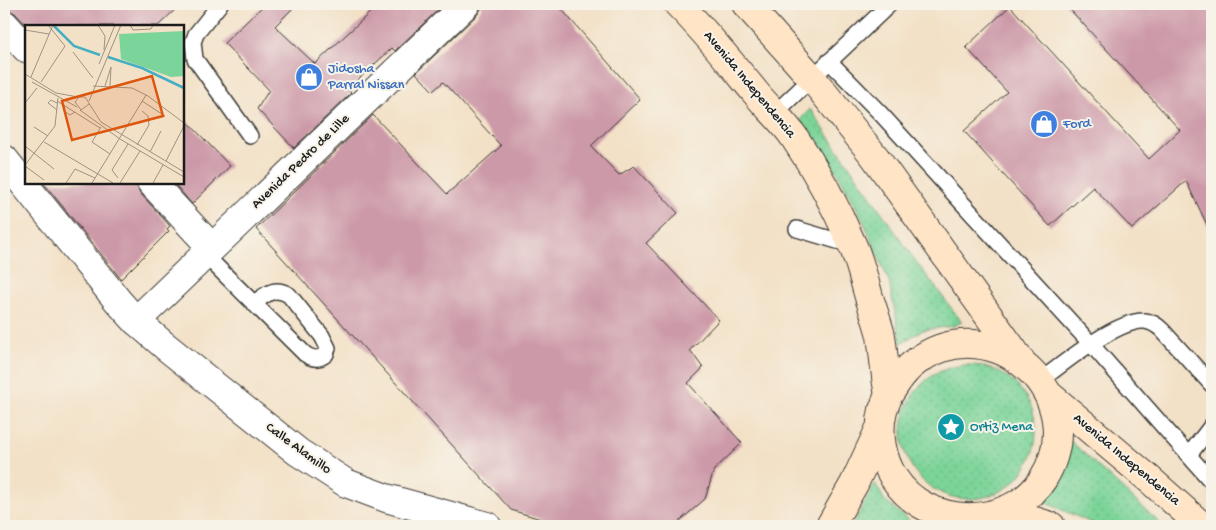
<svg xmlns="http://www.w3.org/2000/svg" width="1216" height="530" font-family="'Gochi Hand',sans-serif">
<defs>
<pattern id="park-dots" width="8" height="8" patternUnits="userSpaceOnUse" patternTransform="scale(1.25)"><rect width="8" height="8" fill="#7bd499"/><path d="M2 2h.1M6 6h.1" fill="none" stroke="#6ab583" stroke-width="1.8" stroke-linecap="round"/></pattern>
</defs>
<rect width="100%" height="100%" fill="#f7f3e8"/>
<filter id="ink" filterUnits="userSpaceOnUse"><feTurbulence type="fractalNoise" baseFrequency=".02" numOctaves="2"/><feDisplacementMap in="SourceGraphic" scale="10" xChannelSelector="R" yChannelSelector="G"/><feConvolveMatrix kernelMatrix="1 2 1 2 8 2 1 2 1" color-interpolation-filters="sRGB"/></filter>
<filter id="wash" filterUnits="userSpaceOnUse"><feTurbulence type="fractalNoise" baseFrequency=".0096" numOctaves="4" result="noise"/><feDisplacementMap in="SourceGraphic" scale="20" xChannelSelector="R" yChannelSelector="G"/><feGaussianBlur stdDeviation="1.12" result="paint"/><feColorMatrix in="noise" values="0 0 0 0 0 0 0 0 0 0 0 0 0 0 0 0 0 1.4 0 .05"/><feComposite in="paint" operator="in"/></filter>
<g filter="url(#wash)">
<rect width="100%" height="100%" fill="#f3e1c7"/>
<!-- park -->
<path fill="url(#park-dots)" stroke="#4c785a" d="M810,109L917,263L962,322L953,326L923,330L901,343L889,282L863,220L838,174L800,120Z
M902 432a67 67 0 1 1 134 0a67 67 0 1 1-134 0Z
M1063,434L1163,526H1098L1029,495Z
M875,483L885,501L910,521L900,526H852Z"/>
<g id="blocks">
<!-- building -->
<path fill="#cc99a8" d="M4,4H181L158,26H27L15,13L6,9Z
M265,4H297L275,26L315,64L379,4H444L395,51L392,48L348,89L351,93L294,148L257,109L269,90L224,43Z
M481,4H557L640,99L591,146L619,175L634,166L678,213L646,243L719,320L690,350L703,368L688,383L742,443L714,470L705,499L674,526H564L511,510L256,229L373,115L447,194L501,146L443,82L433,91L416,73L477,15L481,9Z
M1065,4H1212V103L1210,105L1212,119V235L1186,181L1132,229L1093,187L1050,226L964,131L1007,92L966,47L1010,6L1149,159L1180,130Z
M182,116L230,166L192,204L173,182H182Z
M43,182H136L140,193L170,226L167,229L169,231L121,279Z"/>
</g>
</g>
<g filter="url(#ink)">
<use href="#blocks" fill-opacity="0" stroke="#3c3a36" stroke-width="1"/>
<g fill="none" stroke-linecap="round" stroke-linejoin="round">
<!-- service casing -->
<g stroke="#3c3a36" stroke-width="18">
<path id="service" d="M220,4L196,34L193,42L195,59L250,136
M829,61L881,114L1090,343L1212,482
M774,114L890,4
M797,229L854,246
M205,255L305,354C312,359 319,360 326,354L328,348L322,336L289,295C274,286 267,294 254,303
M1040,381C1062,364 1118,319 1145,321C1153,322 1157,325 1162,330L1212,385
M1189,455L1212,425"/>
</g>
<!-- minor casing -->
<g stroke="#3c3a36" stroke-width="30">
<path id="minor" d="M4,24L26,48
M4,159L118,301L136,321L165,346L298,452L346,483L386,498L487,526
M151,182L212,248
M136,321L466,4"/>
</g>
<!-- secondary casing -->
<g stroke="#3c3a36" stroke-width="30">
<path id="secondary" d="M678,4C705,31 730,62 755,92C767,107 783,121 794,137C817,171 836,207 852,244C860,261 864,280 869,297C873,310 878,323 881,336C883,349 884,363 886,376C886,382 889,390 888,396C887,401 884,406 883,410C877,433 882,459 894,478C927,530 1010,530 1043,479C1094,397 994,305 917,361C904,370 896,383 888,396
M746,4L811,77L875,157L1021,361
M1049,395L1149,479L1202,526
M991,517L1035,521L1051,526
M830,526L854,484L880,428"/>
</g>
<!-- service -->
<use href="#service" stroke="#fff" stroke-width="15"/>
<!-- minor -->
<use href="#minor" stroke="#fff" stroke-width="28"/>
<!-- secondary -->
<use href="#secondary" stroke="#ffe4c6" stroke-width="28"/>
</g>
</g>
<!-- icons -->
<defs>
<g id="shop-disc" transform="scale(1.4375)"><circle r="9.5" fill="#3f7fe0" stroke="#f7f3e8"/><path d="M-5-2.5h2.3a2.7 3.5 0 0 1 5.4 0H5L5.5 6h-11ZM-1.5-2.5h3a1.5 2.3 0 0 0-3 0Z" fill="#fff"/></g>
<g id="sight-disc" transform="scale(1.4375)"><circle r="9.5" fill="#0f9aa8" stroke="#f7f3e8"/><path d="M0-6L1.8-2.2L6-1.7L2.9 1.2L3.7 5.4L0 3.3L-3.7 5.4L-2.9 1.2L-6-1.7L-1.8-2.2Z" fill="#fff"/></g>
</defs>
<g fill-rule="evenodd">
<use href="#shop-disc" x="309" y="77"/>
<use href="#shop-disc" x="1044" y="124"/>
<use href="#sight-disc" x="951" y="427"/>
</g>
<g text-anchor="middle" dominant-baseline="central" stroke-width="4" stroke-linejoin="round" paint-order="stroke">
<!-- shop labels -->
<g font-size="14" fill="#366cbe" stroke="#f7f3e8" text-anchor="start">
<text x="328" y="69">Jidosha<tspan x="328" dy="16">Parral Nissan</tspan></text>
<text x="1063" y="124">Ford</text>
</g>
<!-- street labels -->
<g font-size="14" fill="#1c1c1c" stroke="#f7f3e8">
<text transform="translate(749 85) rotate(50)">Avenida Independencia</text>
<text transform="translate(301 162) rotate(-44)">Avenida Pedro de Lille</text>
<text transform="translate(298 449) rotate(36)">Calle Alamillo</text>
<text transform="translate(1126 460) rotate(40)">Avenida Independencia</text>
</g>
<!-- culture labels -->
<g font-size="14" fill="#0d838f" stroke="#f7f3e8" text-anchor="start">
<text x="970" y="427">Ortiz Mena</text>
</g>
</g>
<!-- overview -->
<g transform="translate(25 25)">
<rect width="159" height="159" fill="#f3e1c7"/>
<path d="M159,6V51L146,52L96,34L94,9Z" fill="#7bd499"/>
<path fill="none" stroke="#44afc3" stroke-width="2.5" d="M29,1L49,21L75,30M83,32L117,43L159,63"/>
<path fill="none" stroke="#9d9283" stroke-width="1" d="M73,0L80,11L79,25M105,0L108,5L126,4L128,0M0,5L24,9M48,27L68,53M74,39L90,0M0,49L31,68L53,72M6,52L28,0M7,57L52,82M16,57L40,21L23,0M68,61L107,63L123,71L159,98M80,61L86,42L85,61M32,76L75,103M64,76L96,0M117,76L140,91M0,78L12,63M64,79L56,85L50,77L54,72H60L76,97L159,147M40,81L39,86L45,90L50,87M32,85L23,78L26,75L32,78M55,85L95,114L159,152M9,102L23,111M76,102L67,117L85,129M19,117L88,158M112,120L124,100L123,91L117,86M0,121L29,144M125,127L136,106M141,136L159,101M0,140L30,101L33,73M0,141L19,155M93,153L87,145L103,119M41,158L50,144L70,153M67,158L121,70M95,158L115,126M128,158L138,140"/>
<path fill="#de560d" fill-opacity="0.15" stroke="#de560d" stroke-width="2.5" d="M127,51L138,91L47,115L37,76Z"/>
<rect width="159" height="159" fill="none" stroke="#1c1c1c" stroke-width="2.5"/>
</g>
<!-- margin -->
<rect width="1216" height="530" fill="none" stroke="#f7f3e8" stroke-width="20"/>
</svg>
